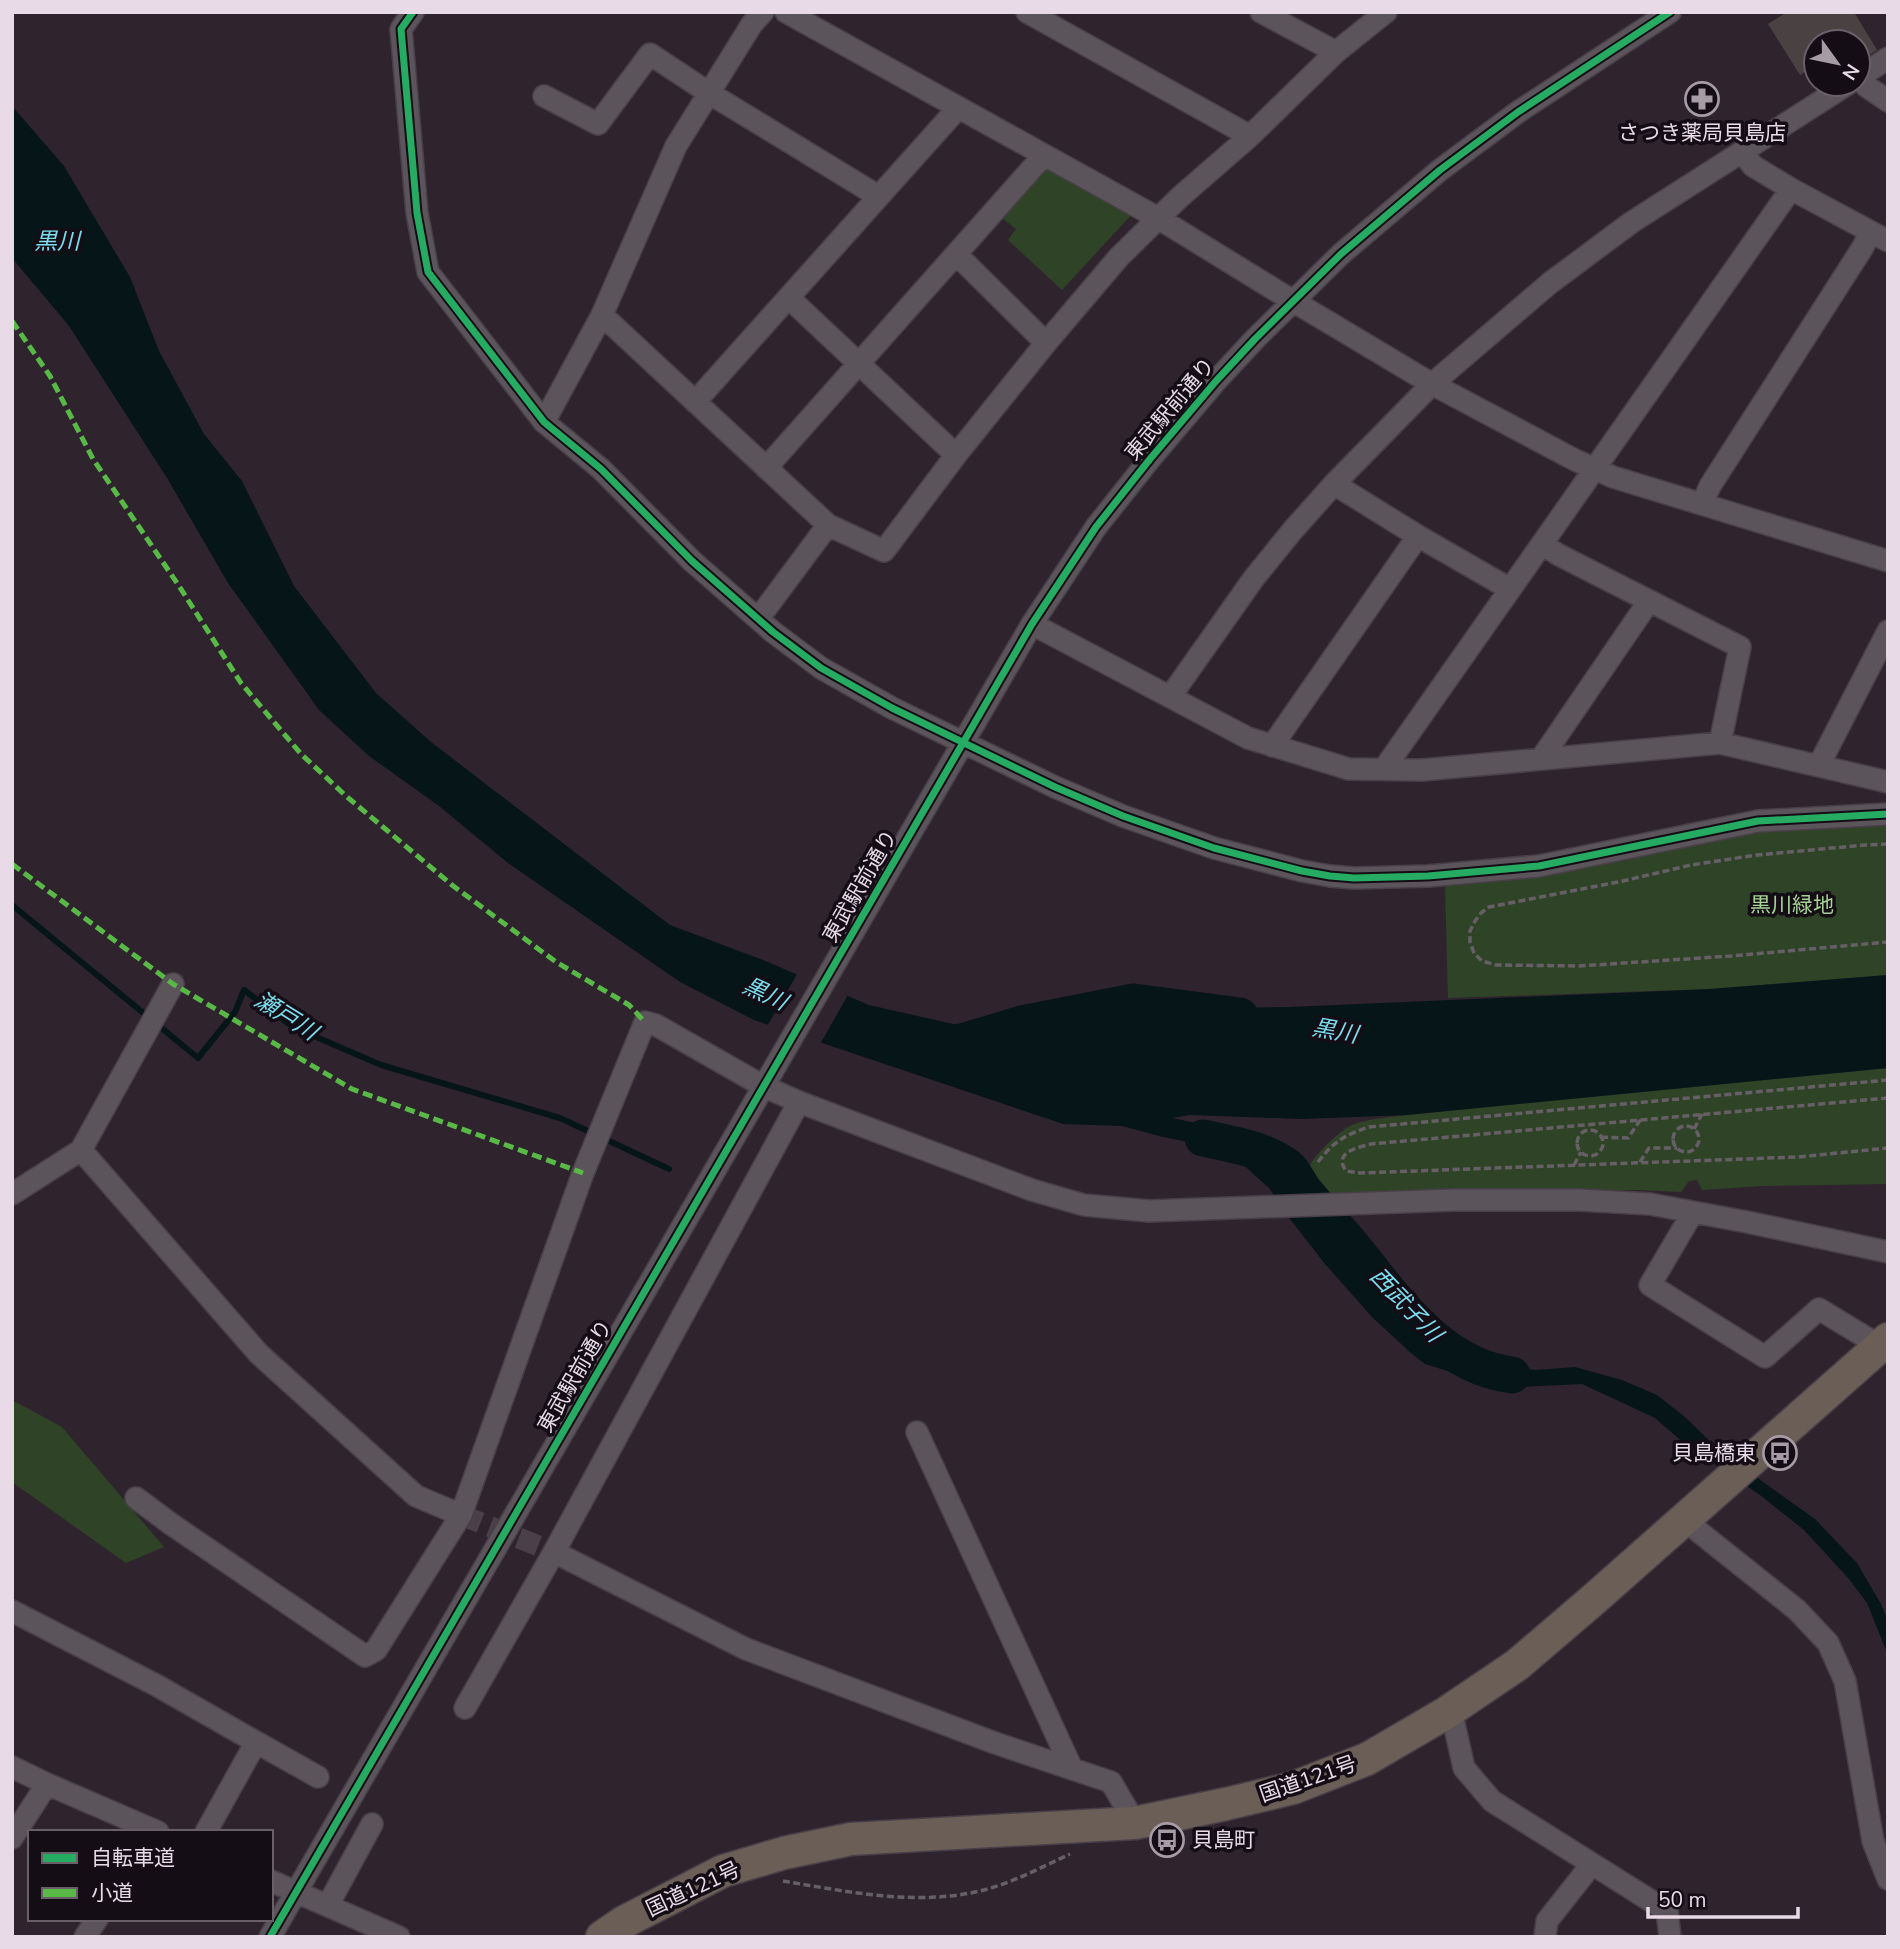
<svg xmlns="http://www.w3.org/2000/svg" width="1900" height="1949" font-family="'Nunito Sans','Noto Sans JP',sans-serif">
<rect width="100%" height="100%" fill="#2f242e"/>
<!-- green -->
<path fill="#2f4427" d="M1056,168L1134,212L1062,290L1008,240L1016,229L1001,217L1040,170Z
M1888,820V975L1710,989L1448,998L1445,885L1482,881L1747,830Z
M1888,1068V1184L1762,1186L1702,1190L1697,1180L1689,1181L1681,1192L1636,1190L1347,1198L1314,1196C1309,1191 1303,1186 1304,1177C1307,1162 1338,1131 1352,1125C1369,1118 1389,1118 1407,1115Z
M12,1400L62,1427L164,1547L126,1563L12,1482Z"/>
<!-- water -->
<path fill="#061518" d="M12,106L64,166L130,277L159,351L204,434L242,481L294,586L376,693L431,742L670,925L763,960L869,1005L953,1024L996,1037L1134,1010L1289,1007L1710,989L1888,975V1068L1407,1115L1302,1119L1189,1115L1173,1118L1217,1128L1283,1172L1328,1239L1379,1298L1430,1349L1450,1357L1490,1364L1536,1370L1575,1367L1622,1380L1657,1395L1685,1417L1721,1452L1815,1519L1857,1563L1881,1604L1888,1621V1655L1867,1603L1849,1579L1804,1530L1760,1495L1686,1445L1655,1418L1582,1384L1518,1387L1464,1376L1425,1364L1412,1354L1373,1318L1325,1264L1290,1219L1269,1188L1230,1153L1218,1148L1163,1137L1122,1126L1063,1124L754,1020L680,982L508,863L439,806L369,756L319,710L228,583L167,478L69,326L12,258Z"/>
<!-- pier -->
<path fill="#2f242e" d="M799,971L849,993L819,1046L766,1028Z"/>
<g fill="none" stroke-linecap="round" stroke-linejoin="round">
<!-- stream -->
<path stroke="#061518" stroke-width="6" d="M12,905L198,1058L235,1012L244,990L293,1027L381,1065L560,1118L669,1169"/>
<!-- river -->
<path stroke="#061518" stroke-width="37" d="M939,1044L962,1042L1022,1024L1134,1002L1240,1016
M1203,1138C1230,1144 1266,1149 1289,1168C1296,1175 1300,1187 1307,1194C1322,1212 1338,1229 1353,1247C1395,1299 1440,1366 1512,1375"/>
</g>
<!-- building -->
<path fill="#4a4143" d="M1787,12H1854L1877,50L1858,62V42H1816V65L1800,75L1768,24Z"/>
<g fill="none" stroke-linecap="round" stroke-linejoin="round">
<!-- minor-tunnel -->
<path stroke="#4b3f4a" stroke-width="21" stroke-dasharray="21 10" stroke-linecap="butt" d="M461,1515L554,1552"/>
<!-- minor casing -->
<g stroke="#483f48" stroke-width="24">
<path id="minor" d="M413,12L401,29L417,213L428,272L544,422L601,469L692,561L773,632L821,668L892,708L1055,787L1123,816L1214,848L1302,871L1330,876L1354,878L1428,876L1539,866L1758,821L1888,814
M786,12L1158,218L1293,301L1432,384L1575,460L1613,477L1888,561
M1261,12L1336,52
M1859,77L1866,86L1888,101
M1858,78L1888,58
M544,96L598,124L650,54L709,93L878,196
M1250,136L1336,52L1386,12
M1742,152L1753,166L1791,189L1888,241
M957,255L1046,343
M789,298L956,455
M602,315L828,525L884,551L956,455L1046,343L1119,257L1180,197L1250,136L1027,12
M695,402L958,108
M544,422L602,315L676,146L752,24L763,12
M766,468L1044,155
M1334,484L1418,536L1510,589
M1702,504L1710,486L1863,247L1870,232
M1542,544L1559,555L1740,647L1720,743
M758,619L828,525
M1032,624L1248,738L1349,769L1422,770L1720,743L1888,782
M1170,697L1254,578L1293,530L1334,484L1432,384L1550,283L1632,222L1848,84
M1272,746L1418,536
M1541,759L1649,601
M1819,765L1888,631
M1384,769L1791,189
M81,1150L259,1354L416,1496L461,1515
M12,1194L81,1150L173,984
M1693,1212L1650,1285L1765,1357L1819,1309L1880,1346
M917,1432L1072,1769
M136,1498L171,1524L365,1656L376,1650L461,1515L583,1173L645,1022L656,1025L763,1086L799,1102L1032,1190L1084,1205L1149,1211L1454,1200H1579L1650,1204L1747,1222L1888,1252
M1683,1519L1797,1610L1828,1643L1845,1681L1873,1841L1888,1879
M554,1552L746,1649L995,1743L1111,1782L1135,1823
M12,1611L156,1685L256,1742L206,1832
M465,1708L554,1552L799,1102
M1451,1710L1464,1768L1492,1801L1667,1911L1670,1937
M256,1742L318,1777
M12,1767L47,1784L158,1832
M12,1838L47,1784
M271,1881L399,1937
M328,1905L372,1824
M85,1937L97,1919
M270,1937L1032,624L1096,527L1150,459L1216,381L1255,339L1341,254L1440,170L1518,112L1670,12
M1545,1937L1547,1921L1592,1864"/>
</g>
<!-- highway casing -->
<g stroke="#483f48" stroke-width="35">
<path id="highway" d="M602,1937L624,1922L723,1871L784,1853L851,1839L1135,1823L1226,1804L1293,1788L1367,1759L1446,1713L1517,1665L1593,1600L1888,1339"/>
</g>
<!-- path -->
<path stroke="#666066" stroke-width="3.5" stroke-dasharray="7 3.5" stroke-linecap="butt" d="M1888,844L1865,845L1757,855L1691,865L1623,881L1489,907L1481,913L1475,921L1470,931V942L1474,953L1482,961L1496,965L1579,966L1731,956L1888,942
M1888,1098L1371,1144C1357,1148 1333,1152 1346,1171L1360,1173L1798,1157L1888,1148
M1673 1139a13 13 0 1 1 26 0a13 13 0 1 1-26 0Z
M1694,1129L1702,1114
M1577 1143a13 13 0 1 1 26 0a13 13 0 1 1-26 0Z
M1601,1137L1628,1138L1641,1119
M1318,1162C1334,1141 1345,1135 1369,1127L1888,1080
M1640,1162L1649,1148H1677
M1574,1165L1581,1152
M783,1881C850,1892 923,1908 991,1888C1018,1880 1044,1866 1070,1854"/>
<!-- minor -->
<use href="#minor" stroke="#5c545b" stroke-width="21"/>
<!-- highway -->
<use href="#highway" stroke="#6b5e56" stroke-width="32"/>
<!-- quiet -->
<path stroke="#58b947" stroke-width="5" stroke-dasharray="10 5" stroke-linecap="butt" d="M12,321L50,376L93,459L179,586L241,683L301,754L346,796L452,885L556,962L629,1005L645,1022
M12,864L173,984L352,1089L583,1173"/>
<!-- cycleway casing -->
<g stroke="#150d15" stroke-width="11">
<path id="cycleway" d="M413,12L401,29L417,213L428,272L544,422L601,469L692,561L773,632L821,668L892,708L1055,787L1123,816L1214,848L1302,871L1330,876L1354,878L1428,876L1539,866L1758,821L1888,814
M270,1937L1032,624L1096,527L1150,459L1216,381L1255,339L1341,254L1440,170L1518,112L1670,12"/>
</g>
<!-- cycleway -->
<use href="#cycleway" stroke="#26ab63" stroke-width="7"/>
</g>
<!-- icons -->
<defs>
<g id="pharmacy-ring" transform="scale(1.75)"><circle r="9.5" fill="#150d15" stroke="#a79ba6" stroke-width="1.5"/><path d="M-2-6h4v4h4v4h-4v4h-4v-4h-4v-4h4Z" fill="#a79ba6"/></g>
<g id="bus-ring" transform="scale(1.75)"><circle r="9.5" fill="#150d15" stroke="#a79ba6" stroke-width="1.5"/><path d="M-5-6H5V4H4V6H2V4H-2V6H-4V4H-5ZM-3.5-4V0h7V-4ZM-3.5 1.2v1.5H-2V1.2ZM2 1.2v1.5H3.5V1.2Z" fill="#a79ba6"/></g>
</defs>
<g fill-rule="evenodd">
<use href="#pharmacy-ring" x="1702" y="99"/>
<use href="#bus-ring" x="1780" y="1453"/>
<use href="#bus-ring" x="1167" y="1840"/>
</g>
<g text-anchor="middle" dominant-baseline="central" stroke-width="7" stroke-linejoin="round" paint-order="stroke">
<!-- poi labels -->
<g font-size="21" fill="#e8dbe7" stroke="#150d15">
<text x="1702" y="133">さつき薬局貝島店</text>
<text x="1756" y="1453" text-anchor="end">貝島橋東</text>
<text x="1192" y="1840" text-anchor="start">貝島町</text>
</g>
<!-- street labels -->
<g font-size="21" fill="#e8dbe7" stroke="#150d15">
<text transform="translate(1170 409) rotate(-50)">東武駅前通り</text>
<text transform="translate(860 886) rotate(-60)">東武駅前通り</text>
<text transform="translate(575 1376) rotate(-60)">東武駅前通り</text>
<text transform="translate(1308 1779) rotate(-19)">国道121号</text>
<text transform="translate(693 1889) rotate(-25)">国道121号</text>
</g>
<!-- park labels -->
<g font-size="21" fill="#a4d395" stroke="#150d15">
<text x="1792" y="905">黒川緑地</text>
</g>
<!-- water labels -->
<g font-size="23" font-style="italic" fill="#7adeef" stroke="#150d15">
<text x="57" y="241">黒川</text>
<text transform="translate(765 994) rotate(25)">黒川</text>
<text transform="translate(286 1016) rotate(32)">瀬戸川</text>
<text transform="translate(1335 1031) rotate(10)">黒川</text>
<text transform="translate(1406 1305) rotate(46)">西武子川</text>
</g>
</g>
<!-- border -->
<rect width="1900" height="1949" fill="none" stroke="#e8dbe7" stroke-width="28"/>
<!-- legend -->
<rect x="28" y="1830" width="245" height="91" fill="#150d15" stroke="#695f69" stroke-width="2"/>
<rect x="42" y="1853" width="35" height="10" fill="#26ab63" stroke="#695f69" stroke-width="2"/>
<text x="91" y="1865" font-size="21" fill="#e8dbe7">自転車道</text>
<rect x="42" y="1888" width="35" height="10" fill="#58b947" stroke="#695f69" stroke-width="2"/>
<text x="91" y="1900" font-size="21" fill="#e8dbe7">小道</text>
<!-- north arrow -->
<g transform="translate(1837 63) rotate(123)"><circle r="33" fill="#150d15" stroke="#695f69" stroke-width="2"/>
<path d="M0-5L12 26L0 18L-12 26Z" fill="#a79ba6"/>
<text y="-10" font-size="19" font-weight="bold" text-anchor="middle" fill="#e8dbe7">N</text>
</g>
<!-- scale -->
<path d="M1648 1907v10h150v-10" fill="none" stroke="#e8dbe7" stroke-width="3.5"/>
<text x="1658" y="1907" font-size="21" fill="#e8dbe7" stroke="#150d15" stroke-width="5" paint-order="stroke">50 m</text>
</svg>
